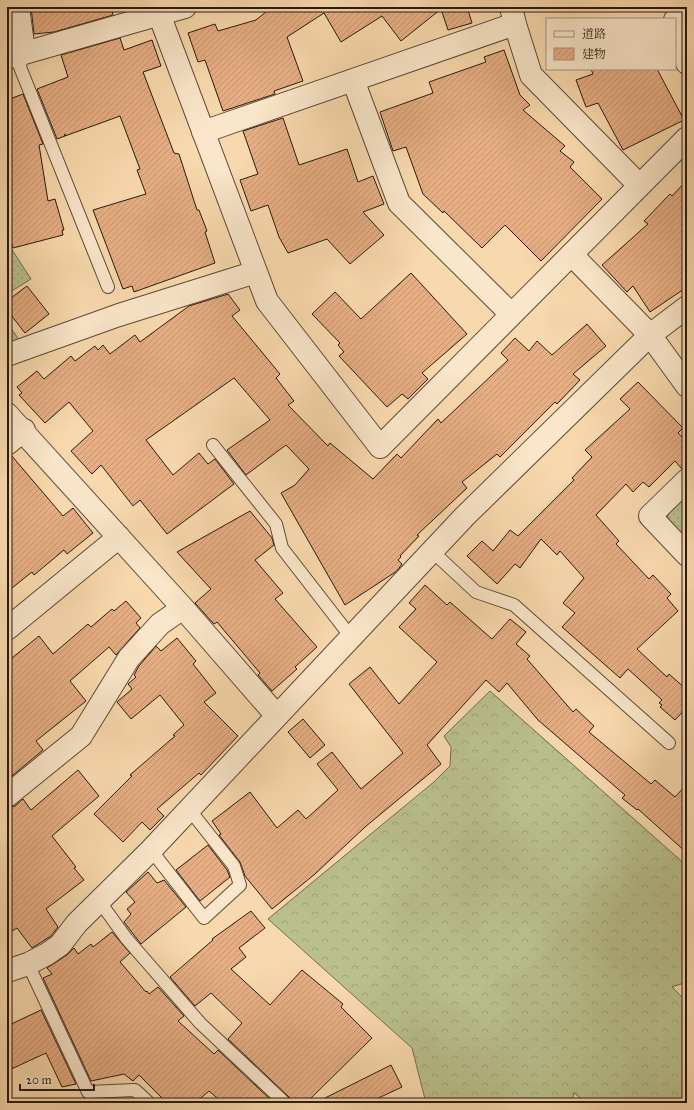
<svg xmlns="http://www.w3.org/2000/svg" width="694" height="1110" font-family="'IM FELL Great Primer','Noto Serif JP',serif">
<defs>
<pattern id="grass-dots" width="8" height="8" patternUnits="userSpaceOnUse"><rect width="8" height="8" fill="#b9c08d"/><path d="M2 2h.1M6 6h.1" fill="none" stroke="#9fa479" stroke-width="1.8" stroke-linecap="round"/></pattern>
<pattern id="forest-crowns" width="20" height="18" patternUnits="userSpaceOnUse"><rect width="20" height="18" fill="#b9c08d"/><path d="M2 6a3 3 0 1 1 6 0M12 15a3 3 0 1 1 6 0" fill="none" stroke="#9fa479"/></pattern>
<pattern id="building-hatch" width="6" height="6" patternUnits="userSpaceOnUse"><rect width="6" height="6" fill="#e7ae84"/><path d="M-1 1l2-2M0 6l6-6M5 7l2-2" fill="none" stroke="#c69571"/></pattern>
</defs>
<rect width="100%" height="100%" fill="#f8d9ad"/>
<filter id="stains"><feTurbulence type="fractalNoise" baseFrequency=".005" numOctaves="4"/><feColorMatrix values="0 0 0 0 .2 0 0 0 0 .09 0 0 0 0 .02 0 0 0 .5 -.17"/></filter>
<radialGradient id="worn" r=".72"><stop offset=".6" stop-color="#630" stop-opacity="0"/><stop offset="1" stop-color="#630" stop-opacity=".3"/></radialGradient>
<!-- grass -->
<path fill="url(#grass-dots)" stroke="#706c4f" d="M7,242L31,279L7,294Z
M7,322L21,343L7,349Z
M687,495V540L668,520V514Z"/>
<!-- forest -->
<path fill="url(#forest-crowns)" stroke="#706c4f" d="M490,691L687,866V982L672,987L687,1002V1103H586L574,1093L572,1103H426L412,1048L268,919L435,781L450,766L451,747L444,736Z"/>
<!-- building -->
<path fill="url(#building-hatch)" stroke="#281911" d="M31,7H111L113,15L54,32L34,34Z
M272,7H467L472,23L448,30L441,9L401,41L382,16L341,42L324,13L287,37L303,81L274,91L275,94L223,111L205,60L198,62L188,33L215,24L218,31L256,20Z
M120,38L124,50L152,40L161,66L143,72L174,153L179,154L197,210H199L207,231L205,232L215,263L134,292L132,286L123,289L93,210L146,194L137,170L140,169L120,116L65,136V134V136L57,139L37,89L68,77L61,55Z
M504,50L520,95L530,105L523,110L565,146L560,151L574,162L570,167L602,199L541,261L505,225L482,248L444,211L443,213L423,194L406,147L393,151L380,112L433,93L429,82L486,62L484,57Z
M591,69H657L684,120L623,150L598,103L586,107L576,80L593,74Z
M23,94L43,144L39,145L48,201L55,199L64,230H62L63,235L13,248L7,226V100Z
M283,118L299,165L347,149L358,182L373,176L384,204L363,212L384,235L350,264L327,239L288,253L279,237L268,205L251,211L240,180L258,174L243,131Z
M687,180V287L650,312L633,286L627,292L602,265L648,224L644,221L670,194L672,196Z
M411,273L467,334L422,373L428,379L408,399L402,394L387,407L339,356L344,352L338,345L340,343L312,314L335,292L361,319Z
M27,286L49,314L25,333L7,310V301Z
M228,294L240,310L232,316L280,374L276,378L294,401L288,405L328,446L330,443L373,479L397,454L401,458L438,419L441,423L508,360L501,353L515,338L529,351L537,341L552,355L587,324L606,346L573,374L580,380L557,404L555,402L500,457L497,454L462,482L467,488L417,535L419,536L400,556L401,557L398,560L402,564L397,571L345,605L281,493L295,485L309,469L286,445L246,475L227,450L270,420L234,378L146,440L173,475L199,453L208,464L215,459L234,484L167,534L140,500L133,506L101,465L92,474L71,451L93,431L69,402L45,423L19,395L22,393L17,387L37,371L44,379L71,356L75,361L95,346L98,350L103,345L110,354L135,335L140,342L189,306Z
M638,382L683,428L678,433L687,442V468L682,469L675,461L649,487L643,482L633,492L626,484L596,515L619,541L616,544L649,579L653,575L671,594L667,598L678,611L637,649L667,677L669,674L687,690V707L675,720L660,707L662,705L659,703L662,700L628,669L620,678L562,627L575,613L563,603L584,578L560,551L557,555L541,539L520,568L515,564L497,584L467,556L482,541L493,551L510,530L518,536L574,480L572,478L592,457L585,450L630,409L620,399Z
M11,455L63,516L73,508L93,533L67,554L64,550L34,575L32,572L7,592V456Z
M250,511L272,538L274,545L255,560L283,593L275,599L317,647L295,667L297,669L272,691L258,675L260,673L217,622L214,624L195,603L211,589L177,552Z
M425,585L447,605L450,602L492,639L510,619L526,632L516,644L530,656L527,659L573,712L576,709L594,726L589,732L651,784L655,780L675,797L687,784V853L638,809L637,810L622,798L625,795L538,720L507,683L499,692L486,680L427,745L441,764L365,827L315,874L272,909L245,876L240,862L219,835L221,834L212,821L250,792L277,828L298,810L306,819L338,790L317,764L332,752L361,789L403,753L349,684L370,667L399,704L437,662L399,627L416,609L409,603Z
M126,601L141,618L136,623L140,628L116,655L109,647L70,681L86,701L36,741L43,750L7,780V662L39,636L53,654L88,624L91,627L112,609L114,611Z
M177,638L196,661L193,664L216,693L204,702L238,736L201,775L199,773L157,809L164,816L150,830L142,822L123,842L94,814L132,776L130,775L175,736L173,735L184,725L160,695L131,719L117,702L132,689L128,684L136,677L134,675L139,666L156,646L161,651Z
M303,719L325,745L310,758L288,732Z
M78,770L99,796L52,836L76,867L74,868L84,880L46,909L58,927L51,936L32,948L17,928L7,934V808L15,806L23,799L31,810Z
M208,845L227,870L230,877L200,901L176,870Z
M148,872L157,883L164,880L186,907L141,944L124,922L131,914L127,909L135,902L126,892Z
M251,911L265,928L239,948L246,957L231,969L270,1005L302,970L343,1004L341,1007L372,1038L306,1103H292L290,1098L228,1039L242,1023L211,993L195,1006L170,977L213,940L212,939Z
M112,932L130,953L120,962L146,992L147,991L149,994L158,987L184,1016L178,1021L214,1054L218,1050L274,1103H223L209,1091L195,1103H167L139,1075L133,1081L124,1074L91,1081L43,978L52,974L47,968L67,955L74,948L78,954L91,944L93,947Z
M41,1010L76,1084L62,1087L46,1053L7,1071V1026Z
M391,1065L402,1087L368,1103H315Z"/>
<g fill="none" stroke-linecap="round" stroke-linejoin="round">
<!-- lane casing -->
<g stroke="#5c4938" stroke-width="14">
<path id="lane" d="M22,54L20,67L108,287
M213,445L276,524L282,548L351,637
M432,551L476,592L514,605L669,743
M151,850L204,918L240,885L234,866L189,809
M100,902L126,938L200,1023L285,1103
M28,964L88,1092L135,1090L149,1103"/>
</g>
<!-- street casing -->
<g stroke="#5c4938" stroke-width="24">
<path id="street" d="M18,7L23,44L22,54
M159,14L267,301L380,447L687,138
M675,20L687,63
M515,24L531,75L639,185
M7,58L185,7
M353,80L399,203L511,314
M203,132L515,24L511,7
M572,255L650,335L687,386
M7,355L119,315L256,272
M7,414L183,608L277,716
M7,444L24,430
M687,480L650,516L687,555
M7,629L119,537
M7,796L81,736L129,658L160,624L183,608
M7,971L28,964L47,954L60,945L77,923L151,850L465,516L650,335L687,307"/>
</g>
<!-- lane -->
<use href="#lane" stroke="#fae6ca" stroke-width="12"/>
<!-- street -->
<use href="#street" stroke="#fae6ca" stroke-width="22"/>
</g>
<!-- margin -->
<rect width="694" height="1110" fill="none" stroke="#f8d9ad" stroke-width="24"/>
<rect x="8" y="8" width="678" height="1094" fill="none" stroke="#281911" stroke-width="2"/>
<rect x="12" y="12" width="670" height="1086" fill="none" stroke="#281911"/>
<!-- legend -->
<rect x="546" y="18" width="130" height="52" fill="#fae6ca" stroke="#a69480"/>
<rect x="554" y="31" width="20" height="6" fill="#fae6ca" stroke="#a69480"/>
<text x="582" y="38" font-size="12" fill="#281911">道路</text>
<rect x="554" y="48" width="20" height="12" fill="url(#building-hatch)" stroke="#a69480"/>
<text x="582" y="58" font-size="12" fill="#281911">建物</text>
<!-- scale -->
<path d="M20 1084v6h74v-6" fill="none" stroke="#281911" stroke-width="2"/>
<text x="26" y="1084" font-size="12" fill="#281911" stroke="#fae6ca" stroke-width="3" paint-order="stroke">20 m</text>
<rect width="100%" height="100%" filter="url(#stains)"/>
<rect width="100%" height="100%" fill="url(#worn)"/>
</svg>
